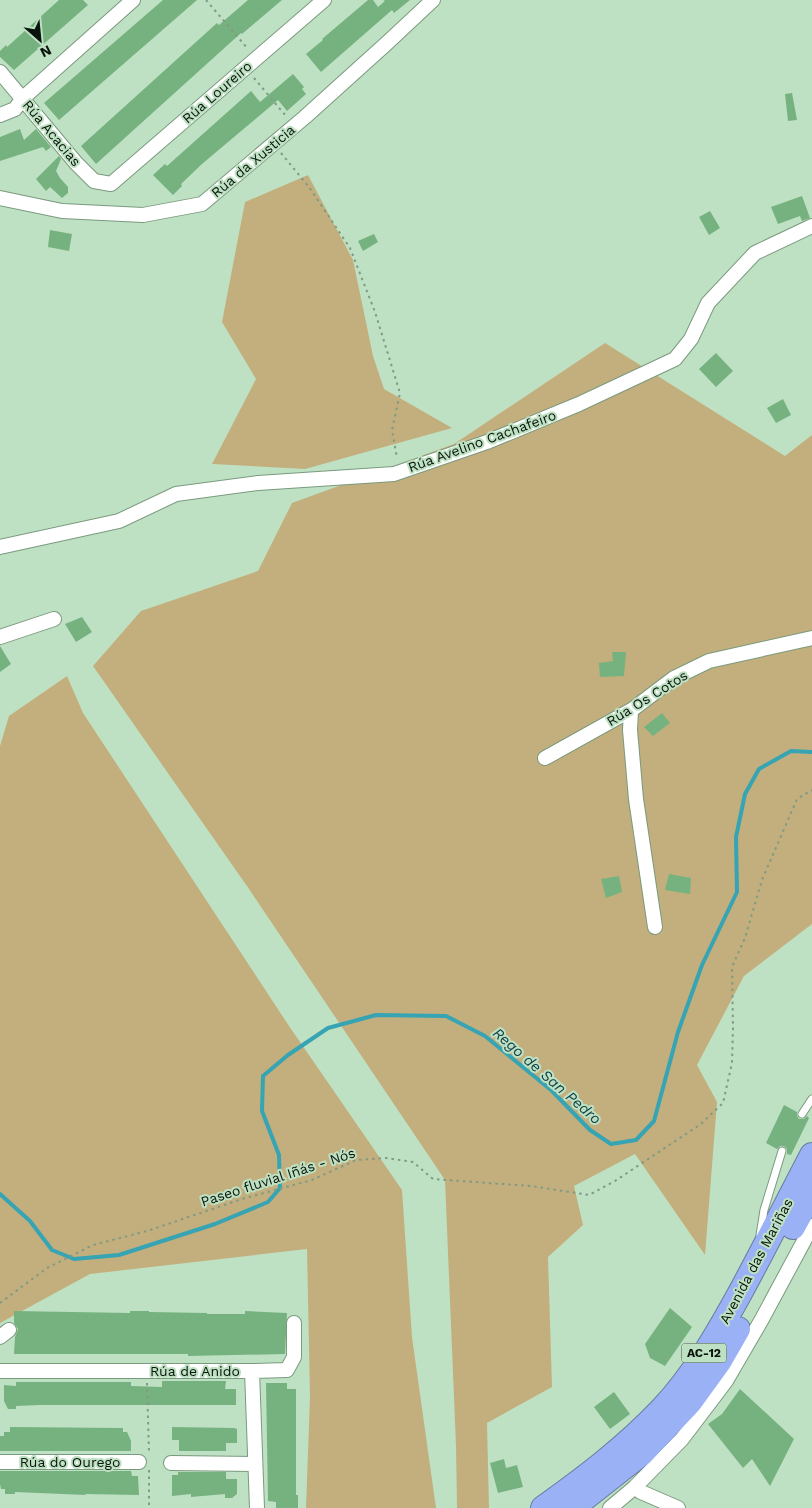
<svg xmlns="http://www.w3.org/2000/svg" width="812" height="1508" font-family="'Work Sans',sans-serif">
<rect width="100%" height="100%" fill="#bfe1c3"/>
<!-- green -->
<path fill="#c3af7d" d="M308,175L353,260L373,356L384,389L452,428L305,469L212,464L256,379L222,322L245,202Z
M605,343L785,456L812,435V924L744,976L697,1065L717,1102L705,1255L635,1154L574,1186L583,1225L548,1257L552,1387L487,1423L489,1508H457L456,1446L445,1180L249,889L93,666L141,611L258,571L292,503L454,444Z
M67,676L83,713L289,1026L402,1190L412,1337L436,1508H306L310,1397L307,1249L90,1274L0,1323V746L9,716Z"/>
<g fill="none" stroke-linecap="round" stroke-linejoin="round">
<!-- stream -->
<path stroke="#36a4b3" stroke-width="4" d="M0,1194L30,1221L52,1250L74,1259L119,1255L215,1224L268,1202L280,1188L279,1155L262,1111L263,1076L288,1055L328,1028L376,1015L446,1016L485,1036L551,1090L590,1130L611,1144L636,1140L654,1121L678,1032L702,965L737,892L736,837L745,794L759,769L791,751L812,752"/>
</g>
<!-- building -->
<path fill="#75b27f" d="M59,0H83L88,5L14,70L0,57V51L6,45L7,47Z
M163,0H197L59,120L44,103Z
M248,0H282L242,34L241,33L96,164L81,146L217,23L219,25Z
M368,0H373L378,7L385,1L383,0H410L394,13L392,10L321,72L306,54L323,40L322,39Z
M293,74L304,87L302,89L306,94L287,111L278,100L202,164L181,184L182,186L173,195L153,175L165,164L167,166L251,91L260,102Z
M792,93L797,120L788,121L785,94Z
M20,129L24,140L36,129L51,147L46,151L43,147L0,161V137Z
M59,156L61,159L56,171L60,178L68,187V193L62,198L50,187L46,191L36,179Z
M802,196L810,218L802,221L800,216L778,224L771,207Z
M710,211L720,228L709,235L699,217Z
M50,230L72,234L69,251L48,247Z
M374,234L378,242L363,251L358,241Z
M716,353L733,371L716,387L699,369Z
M783,399L791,415L776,423L767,408Z
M82,617L92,632L76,642L65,624Z
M0,646L11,664L0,672Z
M612,652H626L624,676L600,677L599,663L613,661Z
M662,713L670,723L653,736L644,727Z
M669,874L691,878L690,894L665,890Z
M619,876L622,892L606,898L601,879Z
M784,1105L797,1112V1116L799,1119H804L807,1116L809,1118L791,1155L787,1154V1149L784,1146H780L777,1149L766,1143Z
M670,1308L692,1327L665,1366L650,1358L645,1344Z
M14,1311L130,1313V1311H149V1312L207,1313V1314H245V1311L287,1313L285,1354L188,1356V1354H14L15,1337L18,1329L14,1323Z
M162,1381H226L225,1389H236V1405H40L16,1406V1409H8L4,1401V1385L16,1386V1382H131V1386L162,1387Z
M266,1383H287V1389H296V1495H298V1508H276V1502L268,1501Z
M740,1389L794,1439L770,1486L752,1459L743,1468L708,1424L722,1414Z
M614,1392L630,1414L610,1429L594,1407Z
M10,1427L123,1428V1432H127L131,1441V1451H0V1436H4V1432H10Z
M172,1427L234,1428L237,1429V1443H226V1451H179V1440H172Z
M504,1459L506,1468L517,1465L523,1487L498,1493L490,1463Z
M0,1471H131L132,1476H138L139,1495L85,1494L86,1495L15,1492V1494H5V1489H1L0,1484Z
M178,1472H226V1479H237V1494L232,1498H225V1494L191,1497V1494L172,1496V1475H178Z"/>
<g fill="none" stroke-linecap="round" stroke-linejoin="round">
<!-- lane casing -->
<g stroke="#7a9a7e" stroke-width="9">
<path id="lane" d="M802,1114L812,1099
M760,1235L764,1210L782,1151"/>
</g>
<!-- street casing -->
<g stroke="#7a9a7e" stroke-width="16">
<path id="street" d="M0,72L76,163L94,181L111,184L324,0
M0,115L15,109L23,98L133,0
M0,198L62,211L143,215L202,204L305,117L387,43L433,0
M0,547L119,521L176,494L258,483L394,474L487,442L579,404L675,359L691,339L708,303L755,253L812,226
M0,637L54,619
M631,711L630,730L636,799L655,927
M545,758L633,709L674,678L709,661L812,638
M0,1337L9,1330
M0,1371H252L257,1508
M252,1371L287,1370L294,1357V1323
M0,1462H139
M171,1463L255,1464
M635,1487L641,1492L678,1508
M610,1508L635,1487L682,1439L726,1381L762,1319L812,1226"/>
</g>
<!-- highway casing -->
<g stroke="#677ba3" stroke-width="26">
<path id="highway" d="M793,1227L812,1192
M543,1508C585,1478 626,1447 662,1409C694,1375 718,1333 740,1293C765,1247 788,1201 812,1155
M572,1508L642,1453L690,1402L719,1362L738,1329"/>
</g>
<!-- path -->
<path stroke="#809a83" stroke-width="2" stroke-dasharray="2.5 4" stroke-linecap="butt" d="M206,0L248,49
M254,78L286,116
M281,153L309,187L350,248L375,312L400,393L392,430L397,458
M0,1303L47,1268L93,1245L147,1231L242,1199L312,1180L356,1160L386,1158L413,1162L433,1179L531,1186L589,1195L615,1181L701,1124L723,1103L732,1063L733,1028L732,967L745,938L762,880L797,799L812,790
M147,1383L149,1453
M149,1470V1508"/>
<!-- lane -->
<use href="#lane" stroke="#fff" stroke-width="7"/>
<!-- street -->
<use href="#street" stroke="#fff" stroke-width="14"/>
<!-- highway -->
<use href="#highway" stroke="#9ab2f5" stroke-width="24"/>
</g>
<g text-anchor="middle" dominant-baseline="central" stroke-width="4" stroke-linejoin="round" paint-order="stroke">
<!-- shield labels -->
<rect fill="#bfe1c3" stroke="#405242" stroke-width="1" x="681.5" y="1343.5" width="45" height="19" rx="4"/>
<g font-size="12" font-weight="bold" fill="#09150b">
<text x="704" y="1353">AC-12</text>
</g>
<!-- street labels -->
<g font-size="14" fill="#09150b" stroke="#bfe1c3">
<text transform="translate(217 92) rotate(-41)">Rúa Loureiro</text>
<text transform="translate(52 133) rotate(50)">Rúa Acacias</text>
<text transform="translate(253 161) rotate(-40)">Rúa da Xusticia</text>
<text transform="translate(482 441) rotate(-20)">Rúa Avelino Cachafeiro</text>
<text transform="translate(647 698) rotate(-32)">Rúa Os Cotos</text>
<text transform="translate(278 1177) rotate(-18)">Paseo fluvial Iñás - Nós</text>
<text transform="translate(756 1261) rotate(-62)">Avenida das Mariñas</text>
<text x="195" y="1371">Rúa de Anido</text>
<text x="70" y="1462">Rúa do Ourego</text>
</g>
<!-- water labels -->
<g font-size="15" font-style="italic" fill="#13434a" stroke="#bfe1c3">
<text transform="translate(547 1076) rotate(41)">Rego de San Pedro</text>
</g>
</g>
<!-- north arrow -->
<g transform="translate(40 40) rotate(153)" stroke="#bfe1c3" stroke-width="4" paint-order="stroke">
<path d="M0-4L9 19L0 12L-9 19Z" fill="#09150b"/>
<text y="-8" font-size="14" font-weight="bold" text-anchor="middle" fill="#09150b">N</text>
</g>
</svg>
